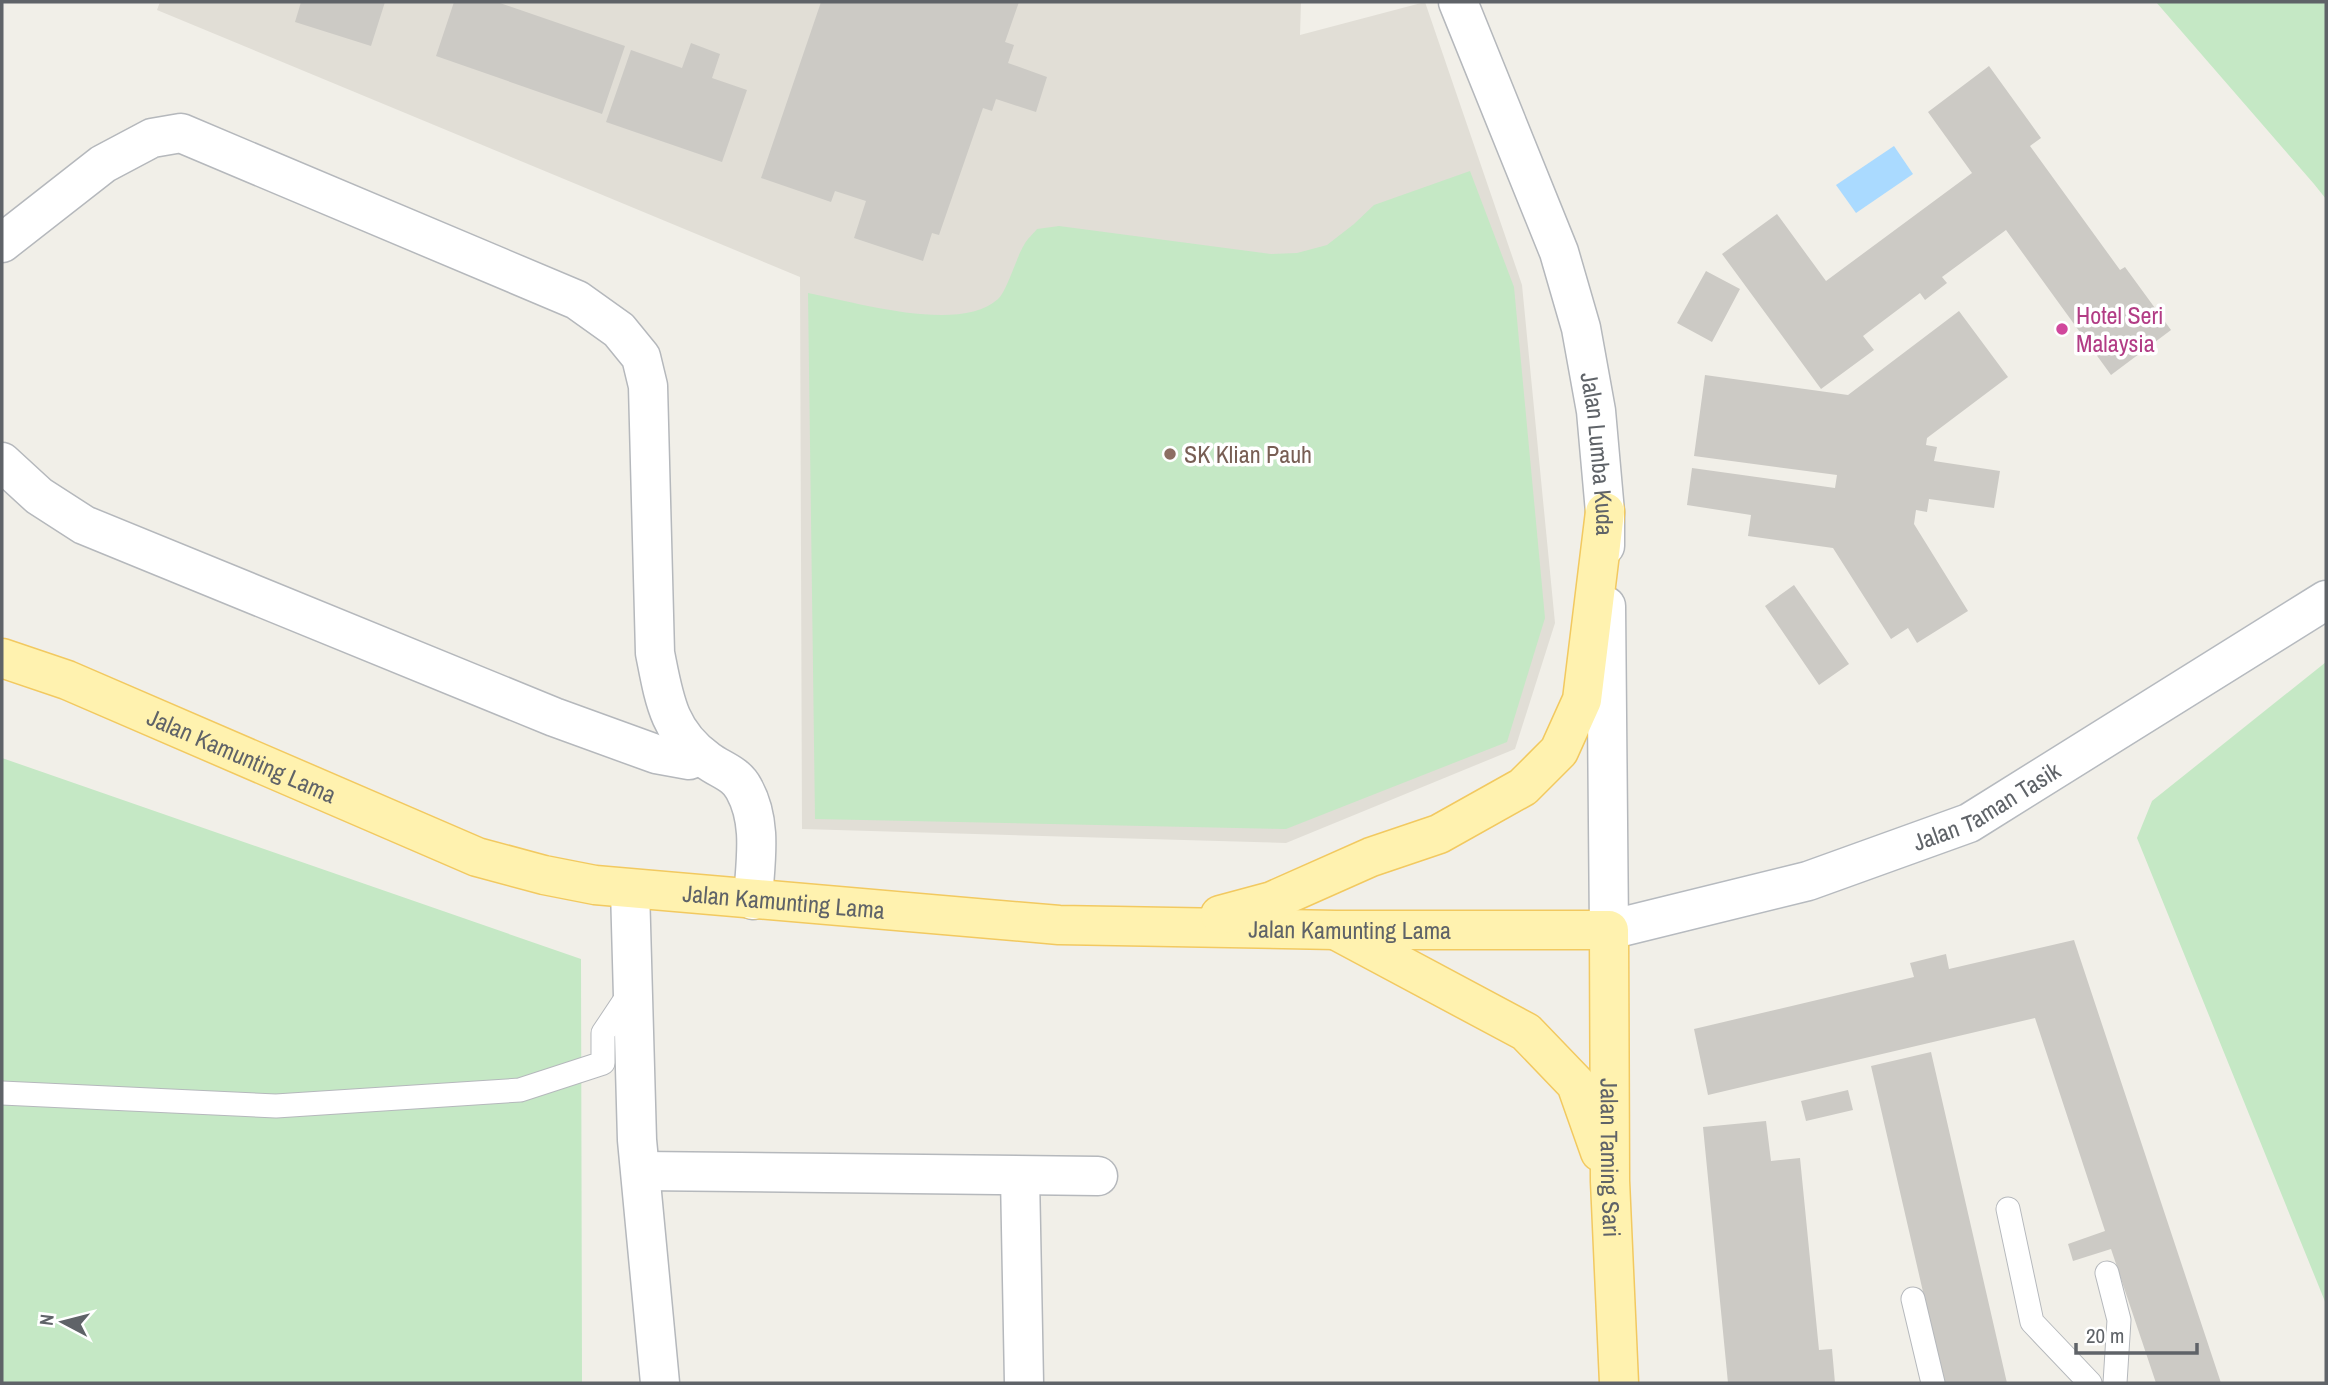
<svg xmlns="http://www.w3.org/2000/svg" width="2328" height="1385" font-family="'Archivo Narrow',sans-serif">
<rect width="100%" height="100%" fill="#f1efe8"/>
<!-- education -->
<path fill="#e1ded6" d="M160,2H1301L1300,35L1425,2L1522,285L1555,623L1515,749L1286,843L802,829L800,277L157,10Z"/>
<!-- green -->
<path fill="#c5e8c5" d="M2156,2H2326V199L2314,184Z
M1470,171L1514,287L1545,618L1507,742L1286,829L815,819L808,293C855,302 960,334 998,299C1007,291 1016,258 1024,245C1027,239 1033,234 1037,229L1059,226L1271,254L1297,253L1327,245L1354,224L1374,205Z
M2326,662V1304L2137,838L2152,801Z
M2,758L581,959L582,1383H2Z"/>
<!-- water -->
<path fill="#aadaff" d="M1894,146L1913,174L1856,213L1836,185Z"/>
<!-- building -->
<path fill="#cccac5" d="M301,2H385L371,46L295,22Z
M454,2H497L625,46L602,114L436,56Z
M821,2H1019L1005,42L1014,45L1008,63L1047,77L1036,112L996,99L992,111L983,108L939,235L932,233L923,261L854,238L866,201L835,191L831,202L761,178Z
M691,43L720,54L712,78L747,90L722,162L606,122L631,50L682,68Z
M1989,66L2041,138L2030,146L2120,270L2125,267L2171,330L2111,375L2006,230L1942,277L1947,283L1925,300L1920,293L1863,336L1874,350L1821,389L1722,254L1777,214L1826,281L1972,173L1928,112Z
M1706,271L1740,289L1712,342L1677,323Z
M1959,311L2008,377L1927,438L1926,445L1937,447L1934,461L2000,471L1994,508L1929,499L1927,512L1916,510L1914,524L1968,611L1917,643L1908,628L1891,639L1833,548L1748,536L1751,515L1687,505L1692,468L1835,488L1837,475L1694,456L1705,375L1848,395Z
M1794,585L1849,664L1819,685L1765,606Z
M2074,940L2221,1383H2156L2111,1249L2073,1261L2068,1244L2105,1231L2035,1018L1708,1095L1694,1029L1914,977L1910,963L1946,954L1949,969Z
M1931,1052L2007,1383H1944L1871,1066Z
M1848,1090L1853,1110L1806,1121L1801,1101Z
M1766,1121L1771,1161L1800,1158L1819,1350L1832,1349L1835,1383H1728L1703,1127Z"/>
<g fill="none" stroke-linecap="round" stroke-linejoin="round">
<!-- lane casing -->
<g stroke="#b5b8bc" stroke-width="25">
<path id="lane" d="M2,1093L276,1106L520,1090L603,1063V1033L631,991
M2008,1209L2032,1322L2090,1383
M2107,1273L2119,1320L2115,1383
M1913,1299L1933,1383"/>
</g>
<!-- street casing -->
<g stroke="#b5b8bc" stroke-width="41">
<g id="street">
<path id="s1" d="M1458,2L1559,252L1581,328L1596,411L1605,512V546"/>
<path d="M2,243L103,164L152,138L181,133L577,300L619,330L641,357L648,386L655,653C664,698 668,732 707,760C720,770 736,773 744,789C763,823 755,863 753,900"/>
<path d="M2,462L39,496L84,525L554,717L656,754L689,760L700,755"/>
<path d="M1606,606L1609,930"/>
<path d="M630,889L637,1140L660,1383"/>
<path d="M641,1171L1098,1176"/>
<path d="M1020,1176L1024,1383"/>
</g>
</g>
<!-- secondary casing -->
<g stroke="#b6babf" stroke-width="41">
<g id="secondary">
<path id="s2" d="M1609,930L1808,881L1969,823L2326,600"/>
</g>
</g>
<!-- primary casing -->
<g stroke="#f2c960" stroke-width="41">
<g id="primary">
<path id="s3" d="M2,658L67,680L477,857L544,875L595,885L1059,925L1336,930H1609L1610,1181L1619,1383"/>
<path d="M1220,915L1272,901L1371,857L1439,834L1523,787L1559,751L1582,700L1605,512"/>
<path d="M1339,932L1526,1032L1576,1084L1600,1152"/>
</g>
</g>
<!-- lane -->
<use href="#lane" stroke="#fff" stroke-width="23"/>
<!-- street -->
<use href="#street" stroke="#fff" stroke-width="38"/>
<!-- secondary -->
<use href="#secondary" stroke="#fff" stroke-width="38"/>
<!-- primary -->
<use href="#primary" stroke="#fff2af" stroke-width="38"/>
</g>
<!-- markers -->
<circle fill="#d1479c" stroke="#fff" stroke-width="2.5" cx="2062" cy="329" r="7"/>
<circle fill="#8d6e63" stroke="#fff" stroke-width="2.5" cx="1170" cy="454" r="7"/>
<g text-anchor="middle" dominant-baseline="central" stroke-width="7" stroke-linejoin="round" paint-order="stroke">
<!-- hotel labels -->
<g font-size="24" fill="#b23c85" stroke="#fff" text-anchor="start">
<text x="2076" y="315">Hotel Seri<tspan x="2076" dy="28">Malaysia</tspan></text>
</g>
<!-- education labels -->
<g font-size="24" fill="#785e54" stroke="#fff" text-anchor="start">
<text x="1184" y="454">SK Klian Pauh</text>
</g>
<!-- street labels -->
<g font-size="24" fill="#5f6368" stroke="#fff">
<text stroke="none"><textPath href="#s1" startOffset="476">Jalan Lumba Kuda</textPath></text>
<text stroke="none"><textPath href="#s3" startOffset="259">Jalan Kamunting Lama</textPath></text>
<text stroke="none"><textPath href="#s2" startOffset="399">Jalan Taman Tasik</textPath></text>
<text stroke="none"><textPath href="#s3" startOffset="826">Jalan Kamunting Lama</textPath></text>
<text stroke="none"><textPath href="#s3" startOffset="1393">Jalan Kamunting Lama</textPath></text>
<text stroke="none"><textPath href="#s3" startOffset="1880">Jalan Taming Sari</textPath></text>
</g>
</g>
<!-- border -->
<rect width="2328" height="1385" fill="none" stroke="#5f6368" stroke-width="7"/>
<!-- north arrow -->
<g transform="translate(63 1322) rotate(277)" stroke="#ffffff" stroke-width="5" paint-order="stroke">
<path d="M0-5L12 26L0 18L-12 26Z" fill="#5f6368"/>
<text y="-10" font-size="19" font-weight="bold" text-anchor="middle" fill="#5f6368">N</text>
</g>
<!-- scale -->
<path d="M2076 1343v10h121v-10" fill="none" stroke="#5f6368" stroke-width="3.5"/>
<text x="2086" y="1343" font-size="21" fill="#5f6368" stroke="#ffffff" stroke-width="5" paint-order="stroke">20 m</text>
</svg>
